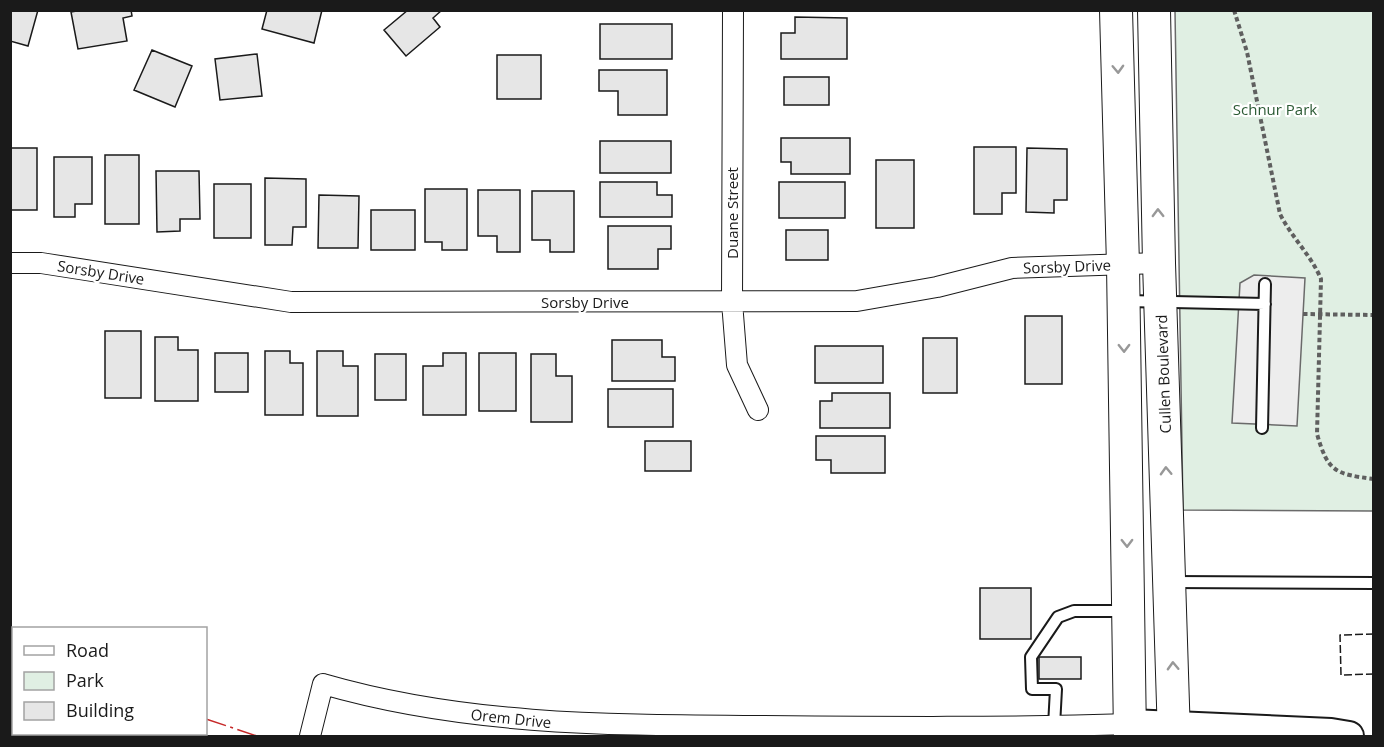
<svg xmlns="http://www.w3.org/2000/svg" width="1384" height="747" font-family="'Open Sans',sans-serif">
<rect width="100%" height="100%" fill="#fff"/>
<!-- green -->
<path fill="#e0efe3" stroke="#6a6a6a" stroke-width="1.5" d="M1175,11H1373V511L1183,510Z"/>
<!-- parking -->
<path fill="#ededed" stroke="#6a6a6a" stroke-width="1.5" d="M1254,275L1305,278L1297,426L1232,423L1240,283Z"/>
<!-- building -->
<path fill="#e6e6e6" stroke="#1a1a1a" stroke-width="1.5" d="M10,10H38L28,46L10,41Z
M82,10H131L132,16L123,18L127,41L78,49L71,12Z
M267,10H322L314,43L262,29Z
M408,10H442L433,18L440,27L406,56L384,30Z
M795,17L847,18V59H781V33H795Z
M600,24H672V59H600Z
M152,50L192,66L175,107L134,90Z
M257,54L262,96L220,100L215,59Z
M497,55H541V99H497Z
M599,70H667V115H618V91H599Z
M784,77H829V105H784Z
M781,138H850V174H791V162H781Z
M600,141H671V173H600Z
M974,147H1016V193H1002V214H974Z
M10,148H37V210H10Z
M1027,148L1067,149V200H1054V213L1026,212Z
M105,155H139V224H105Z
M54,157H92V204H75V217H54Z
M876,160H914V228H876Z
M156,171H199L200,219H180V231L157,232Z
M265,178L306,179V227H293L292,245H265Z
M600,182H657V195H672V217H600Z
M779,182H845V218H779Z
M214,184H251V238H214Z
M425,189H467V250H442V242H425Z
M478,190H520V252H497V236H478Z
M532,191H574V252H550V240H532Z
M319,195L359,196L358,248H318Z
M371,210H415V250H371Z
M608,226H671V249H658V269H608Z
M786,230H828V260H786Z
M1025,316H1062V384H1025Z
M105,331H141V398H105Z
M155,337H178V350H198V401H155Z
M923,338H957V393H923Z
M612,340H662V357H675V381H612Z
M815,346H883V383H815Z
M265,351H290V363H303V415H265Z
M317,351H343V366H358V416H317Z
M215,353H248V392H215Z
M443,353H466V415H423V366H443Z
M479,353H516V411H479Z
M375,354H406V400H375Z
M531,354H556V376H572V422H531Z
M608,389H673V427H608Z
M832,393H890V428H820V401H832Z
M816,436H885V473H831V460H816Z
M645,441H691V471H645Z
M980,588H1031V639H980Z
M1039,657H1081V679H1039Z"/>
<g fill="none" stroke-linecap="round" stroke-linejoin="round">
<!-- service casing -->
<g stroke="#1a1a1a" stroke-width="14">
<path id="service" d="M1127,301L1265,304
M1262,428L1265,284
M1170,582L1374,583
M1054,726L1056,689H1032L1031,657L1058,617L1074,611H1125"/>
</g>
<!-- minor casing -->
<g stroke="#1a1a1a" stroke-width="22">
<path id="minor" d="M733,10L732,302L737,365L758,410
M10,263H41L291,302L857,301L937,287L1012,268L1159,263
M310,736L323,684C468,726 614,725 763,726C886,727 1008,728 1130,724"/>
</g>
<!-- secondary casing -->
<g stroke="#1a1a1a" stroke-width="32">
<path id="secondary" d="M1130,724L1331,733L1349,736"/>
</g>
<!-- primary casing -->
<g stroke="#1a1a1a" stroke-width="34">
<path id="primary" d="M1116,10L1123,265L1130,736
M1154,10L1159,263L1174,736"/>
</g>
<!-- path -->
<path stroke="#5f5f5f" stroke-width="4" stroke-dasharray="4.5 3" stroke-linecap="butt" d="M1234,10L1247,52L1280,214C1292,238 1311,255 1321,279L1317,434C1328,472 1335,474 1374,479
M1303,314L1374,315"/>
<!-- service -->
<use href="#service" stroke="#fff" stroke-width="10"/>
<!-- minor -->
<use href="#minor" stroke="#fff" stroke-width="20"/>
<!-- secondary -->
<use href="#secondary" stroke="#fff" stroke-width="28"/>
<!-- primary -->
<use href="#primary" stroke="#fff" stroke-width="32"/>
<!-- fence -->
<path stroke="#1a1a1a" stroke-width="1.5" stroke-dasharray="8 3" stroke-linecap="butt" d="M1374,634L1340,635L1341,675L1374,674"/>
<!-- power -->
<path stroke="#c62828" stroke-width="1.5" stroke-dasharray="21 4.5 3 4.5" stroke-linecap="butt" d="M10,654L14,655
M206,719L257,736"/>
</g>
<!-- one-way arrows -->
<defs><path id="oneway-chevron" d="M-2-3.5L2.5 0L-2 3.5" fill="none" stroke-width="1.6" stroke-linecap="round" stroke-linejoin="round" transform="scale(1.5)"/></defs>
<g stroke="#989898">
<use href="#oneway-chevron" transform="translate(1118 69) rotate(88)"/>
<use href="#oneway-chevron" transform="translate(1158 213) rotate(-91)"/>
<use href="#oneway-chevron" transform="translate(1124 348) rotate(89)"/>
<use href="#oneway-chevron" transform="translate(1166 471) rotate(-92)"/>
<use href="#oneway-chevron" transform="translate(1127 543) rotate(89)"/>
<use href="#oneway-chevron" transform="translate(1173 666) rotate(-92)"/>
</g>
<g text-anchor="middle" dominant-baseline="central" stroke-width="4.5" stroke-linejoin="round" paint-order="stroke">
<!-- park labels -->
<g font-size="15" fill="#2b5a34" stroke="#fff">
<text x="1275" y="109">Schnur Park</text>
</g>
<!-- street labels -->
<g font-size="15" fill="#1a1a1a" stroke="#fff">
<text transform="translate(732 213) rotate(-90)">Duane Street</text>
<text transform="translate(1067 266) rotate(-2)">Sorsby Drive</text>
<text transform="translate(101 272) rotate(9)">Sorsby Drive</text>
<text x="585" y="302">Sorsby Drive</text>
<text transform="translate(1163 374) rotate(-92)">Cullen Boulevard</text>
<text transform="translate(511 718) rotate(6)">Orem Drive</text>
</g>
</g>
<!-- border -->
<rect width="1384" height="747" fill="none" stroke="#1a1a1a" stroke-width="24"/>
<!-- legend -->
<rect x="12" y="627" width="195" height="108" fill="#ffffff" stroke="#a3a3a3" stroke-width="1.5"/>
<rect x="24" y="646" width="30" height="9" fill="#ffffff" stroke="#a3a3a3" stroke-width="1.5"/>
<text x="66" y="657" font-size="18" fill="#1a1a1a">Road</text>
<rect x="24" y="672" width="30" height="18" fill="#e0efe3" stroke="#a3a3a3" stroke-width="1.5"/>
<text x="66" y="687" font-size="18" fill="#1a1a1a">Park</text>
<rect x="24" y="702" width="30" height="18" fill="#e6e6e6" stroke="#a3a3a3" stroke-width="1.5"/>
<text x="66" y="717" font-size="18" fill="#1a1a1a">Building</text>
</svg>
